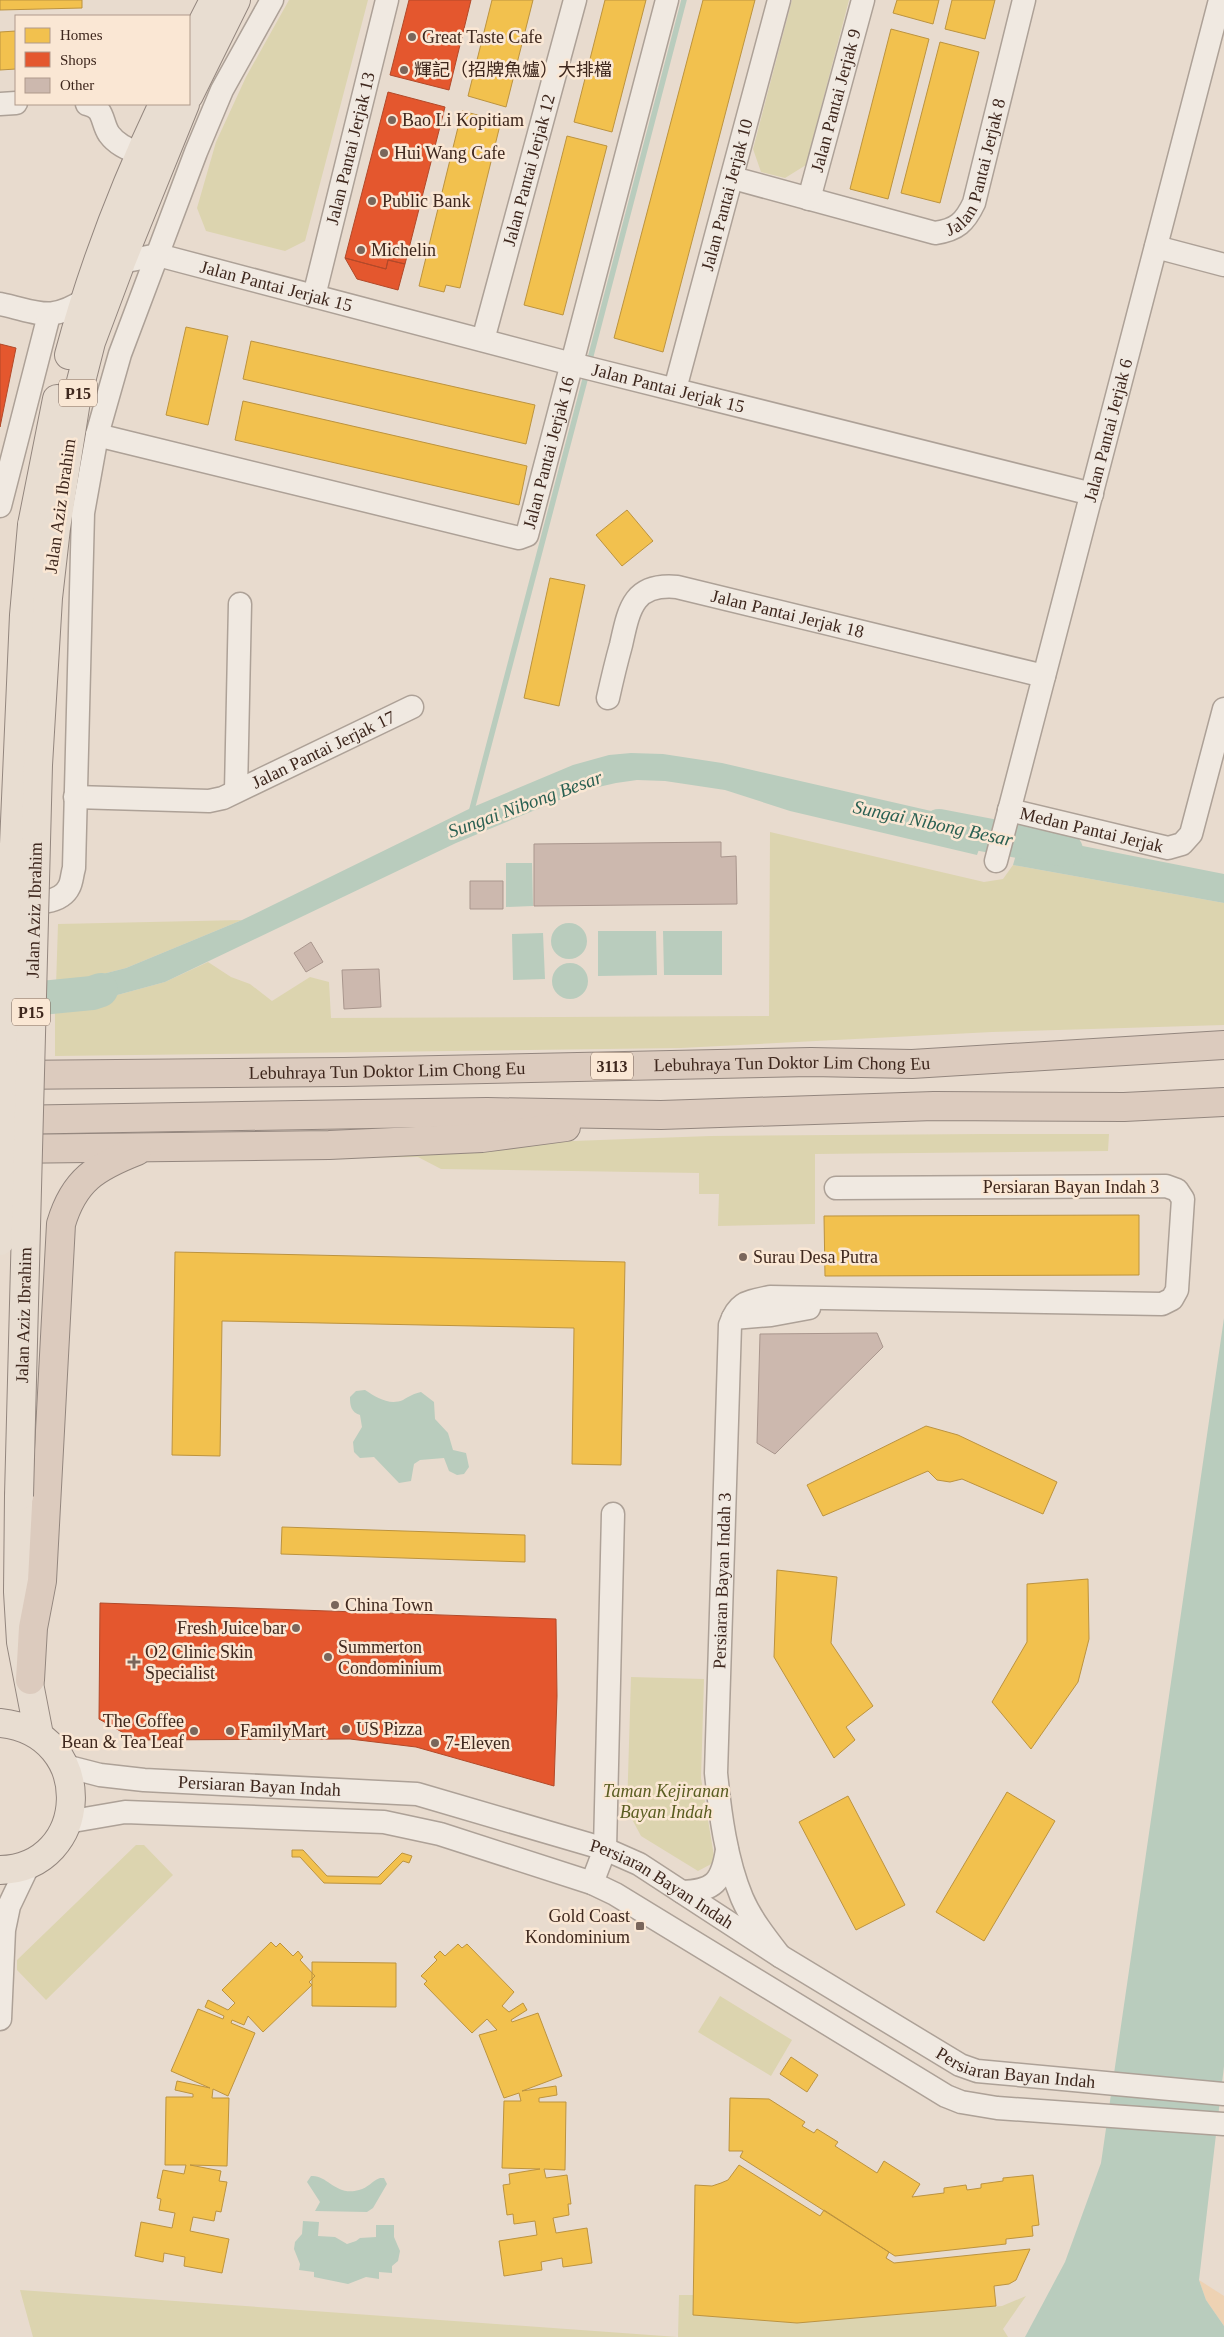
<svg xmlns="http://www.w3.org/2000/svg" width="1224" height="2337" font-family="'Times New Roman','Noto Sans SC',serif">
<rect width="100%" height="100%" fill="#e8dbce"/>
<!-- green -->
<path fill="#dcd4af" d="M289,0H368L305,241L285,251L206,231L197,208L216,142L246,77Z
M792,0H849L806,165L785,178L761,172L753,149Z
M770,832L984,882L1003,879L1013,865L1224,903V1025L992,1032L681,1048L55,1056V1012L165,982L208,962L231,977L250,984L272,1001L310,977L329,982L331,1018L769,1016Z
M242,920L126,968L56,986L58,924Z
M984,1134H1109L1108,1151L815,1154V1224L718,1226L719,1194H699V1173L441,1169L418,1157L314,1158L573,1141L710,1136Z
M631,1677L704,1679L701,1778L715,1862L698,1871L641,1836L627,1810Z
M136,1845H144L173,1875L46,2000L17,1970V1960Z
M720,1996L792,2040L771,2076L698,2032Z
M20,2290L678,2337L679,2295H693V2315L797,2323L1002,2306L1026,2296L1003,2329L1008,2337H33Z"/>
<!-- sand -->
<path fill="#eed2b3" d="M1199,2280L1224,2296V2326L1206,2300Z"/>
<!-- water -->
<path fill="#b9ccbd" d="M631,753L663,754L722,763L988,824L977,855L790,811L725,790L665,781L637,780L616,783L581,791L456,843L165,982L55,1012L56,986L126,968L242,920L473,807L573,765L609,755Z
M1022,834L1224,874V903L1013,865Z
M506,863H532L533,906L506,907Z
M551 941a18 18 0 1 1 36 0a18 18 0 1 1-36 0Z
M598,931H656L657,975L598,976Z
M663,931H722V975H664Z
M543,933L545,979L513,980L512,934Z
M552 981a18 18 0 1 1 36 0a18 18 0 1 1-36 0Z
M1224,1318V2066L1199,2280L1206,2300L1224,2326V2337H1025L1065,2262L1101,2163Z
M365,1390C376,1397 389,1406 403,1400C410,1396 413,1394 421,1392L434,1402L435,1419L448,1433L453,1450L466,1453L469,1467L464,1474L457,1475L449,1471L444,1458L420,1460L414,1464L411,1481L399,1483L374,1457L360,1458L354,1452L353,1442L362,1427L360,1415C351,1412 350,1406 350,1397L356,1391Z
M311,2176C327,2174 336,2197 359,2190C368,2188 372,2181 380,2178H384L387,2184L373,2208L367,2212L315,2211L320,2202L307,2182Z
M303,2221L319,2222L318,2236L335,2237L347,2244L356,2241L360,2238L376,2237V2225H394V2237L400,2251L398,2261L392,2266V2273L379,2272V2279L366,2277L348,2284L314,2277V2272L299,2270L300,2264L294,2249L295,2242L302,2234Z"/>
<!-- homes -->
<path fill="#f2c14e" stroke="#bc933f" d="M0,0H82V8L0,10Z
M492,0H533L506,107L468,96Z
M605,0H646L612,132L574,122Z
M703,0H755L663,352L614,338Z
M897,0H939L933,24L893,13Z
M952,0H995L985,39L945,29Z
M891,29L929,39L888,199L850,189Z
M16,31V69L0,70V32Z
M940,42L979,52L940,203L901,193Z
M462,111L501,121L460,288L446,285L444,292L419,286Z
M567,136L607,146L563,315L524,305Z
M186,327L228,336L208,425L166,415Z
M251,341L535,405L526,444L243,379Z
M243,401L527,466L519,505L235,440Z
M627,510L653,541L622,566L596,535Z
M550,578L585,585L559,706L524,698Z
M1139,1215V1275L825,1276L824,1216Z
M175,1252L625,1262L621,1465L572,1464L574,1328L222,1321L220,1456L172,1455Z
M926,1426L958,1435L1057,1482L1043,1514L962,1479L950,1482L937,1480L928,1471L823,1516L807,1485Z
M282,1527L525,1535V1562L281,1554Z
M777,1570L837,1577L831,1643L873,1706L846,1727L855,1740L834,1758L774,1657Z
M1088,1579L1089,1639L1078,1682L1031,1749L992,1702L1027,1642V1584Z
M1007,1792L1055,1821L984,1941L936,1912Z
M848,1796L905,1905L856,1930L799,1822Z
M292,1850H303L327,1876L378,1877L402,1853L412,1856L409,1863L403,1861L381,1884L324,1883L300,1857H292Z
M271,1942L276,1947L280,1943L293,1956L298,1951L303,1957L300,1960L315,1976L309,1982L312,1985L263,2032L248,2016L244,2025L232,2020L231,2023L255,2033L228,2096L213,2089L212,2098H229L227,2166L190,2165L221,2171L219,2181L227,2182L221,2212L216,2211L214,2221L193,2217L190,2231L229,2239L222,2273L184,2266L185,2257L164,2253L163,2262L135,2256L141,2222L172,2228L175,2213L159,2210L161,2199L157,2198L163,2170L184,2174L186,2165H165L166,2097H193V2094L175,2090L177,2081L210,2088L171,2071L198,2009L223,2019L224,2016L205,2007L208,2000L228,2010L235,2003L222,1990Z
M458,1944L462,1948L467,1944L514,1992L502,2006L509,2012L523,2003L527,2010L511,2020L512,2022L538,2013L562,2076L522,2091L556,2086L557,2095L539,2098V2102H566L565,2170L544,2169L546,2178L567,2175L571,2204H568L569,2215L553,2218L556,2233L587,2228L592,2263L563,2267L562,2258L541,2262L542,2270L504,2276L499,2241L537,2235L535,2221L514,2224L513,2214L507,2215L503,2185L510,2184L509,2174L540,2169L502,2168L504,2101H521L519,2093L504,2098L479,2035L497,2030L487,2019L472,2033L424,1984L427,1981L421,1976L437,1960L434,1957L440,1951L445,1956Z
M312,1962L396,1963V2007L312,2006Z
M791,2057L818,2075L807,2092L780,2074Z
M730,2098L769,2099L805,2122L802,2126L814,2133L817,2129L838,2142L835,2146L877,2173L884,2161L920,2184L912,2197L944,2193V2188L966,2185L967,2190L981,2188V2184L1003,2181V2178L1033,2175L1039,2225L1032,2226L1033,2236L1006,2239V2244L895,2256L740,2157L743,2151H729Z
M739,2165L820,2216L824,2210L889,2252L886,2258L894,2263L1030,2249L1016,2280L1009,2284L994,2286L996,2306L797,2323L693,2315L695,2185L712,2186L721,2183L728,2180Z"/>
<!-- shops -->
<path fill="#e4572e" stroke="#b24929" d="M409,0H471L449,90L390,75Z
M388,92L445,107L405,264L388,260L386,269L345,258Z
M345,258L386,269L388,260L405,264L398,290L357,279Z
M0,344L16,348L0,427Z
M100,1603L556,1619L557,1696L554,1786L416,1747L350,1739L136,1740L99,1719Z"/>
<g fill="none" stroke-linecap="round" stroke-linejoin="round">
<!-- stream -->
<path stroke="#b9ccbd" stroke-width="5.5" d="M589,363L684,0
M471,813L587,372"/>
<!-- river -->
<path stroke="#b9ccbd" stroke-width="34" d="M939,826L1066,850
M0,1002L92,993L101,990"/>
</g>
<!-- building -->
<path fill="#ccb8ae" stroke="#a9968d" d="M721,842V857L736,856L737,904L534,906V844Z
M470,881H503V909H470Z
M311,942L323,962L306,972L294,953Z
M379,969L381,1007L344,1009L342,970Z
M877,1333L883,1347L775,1454L757,1443L760,1334Z"/>
<g fill="none" stroke-linecap="round" stroke-linejoin="round">
<!-- minor casing -->
<g stroke="#ada197" stroke-width="25">
<g id="minor">
<path d="M0,104L16,103"/>
<path d="M87,104C105,108 101,122 109,134C117,145 128,149 140,154"/>
<path id="s1" d="M733,178L935,233C957,230 965,222 974,203L1024,0"/>
<path id="s2" d="M809,199L863,0"/>
<path d="M1156,247L1224,265"/>
<path id="s3" d="M121,262L158,255L572,364L1092,494"/>
<path id="s4" d="M314,296L387,0"/>
<path d="M0,304C39,312 50,323 86,299"/>
<path id="s5" d="M483,340L575,0"/>
<path id="s6" d="M675,389L779,0"/>
<path id="s7" d="M97,435L519,538L527,535L667,0"/>
<path d="M0,506L49,315"/>
<path id="s8" d="M608,698C612,680 616,663 621,645C629,609 633,583 677,587L1044,676"/>
<path d="M236,791L240,604"/>
<path id="s9" d="M75,797L209,801L223,798L412,707"/>
<path id="s10" d="M1009,810L1168,848L1182,844L1191,834L1224,709"/>
<path id="s11" d="M996,861L1220,0"/>
<path d="M18,901C33,904 61,904 69,887C72,882 72,874 74,868L83,513L97,435L120,354L196,152L222,90L272,0"/>
<path d="M733,1318L771,1315L809,1308"/>
<path id="s12" d="M65,1766L100,1775L144,1780L417,1794L605,1849L639,1864L780,1956L960,2065L977,2071L1224,2094"/>
<path d="M67,1822L125,1812L384,1822L440,1834L592,1883L615,1894L946,2096L961,2102L997,2108L1224,2124"/>
<path d="M592,1883L605,1849L613,1514"/>
<path d="M682,1892C714,1891 722,1882 727,1850"/>
<path id="s13" d="M780,1956C766,1938 751,1919 742,1898C726,1860 720,1813 716,1773L730,1325C738,1302 747,1302 770,1297L1162,1304L1172,1299L1177,1290L1183,1199L1177,1190L1166,1186L836,1188"/>
<path d="M0,2019L4,1930L9,1906L29,1864"/>
</g>
</g>
<!-- major casing -->
<g stroke="#93867e" stroke-width="30">
<path id="major" d="M189,49L214,0
M189,95L236,0
M69,355C92,269 125,184 163,104
M32,525L57,399
M56,528L76,401L91,342L121,262L185,104
M19,1496L18,1592L21,1642L39,1735
M0,1723C98,1733 91,1868 0,1870"/>
</g>
<!-- highway casing -->
<g stroke="#93867e" stroke-width="30">
<g id="highway">
<path id="s14" d="M6,1075L344,1072L811,1062L912,1064L1224,1045"/>
<path d="M6,1120L487,1112L661,1115L934,1106L1124,1107L1224,1102"/>
<path d="M5,1149L329,1145L482,1138L566,1127"/>
<path d="M30,1680L33,1628L42,1581L61,1224C74,1180 96,1167 137,1151"/>
</g>
</g>
<!-- minor -->
<use href="#minor" stroke="#f0e9e1" stroke-width="22"/>
<!-- major -->
<use href="#major" stroke="#e8ddd1" stroke-width="28"/>
<!-- highway -->
<use href="#highway" stroke="#dccbbe" stroke-width="28"/>
<!-- major-bridge casing -->
<g stroke="#93867e" stroke-width="30" stroke-linecap="butt">
<g id="major-bridge">
<path d="M0,1241L3,1097L24,615L32,525"/>
<path id="s15" d="M19,1496L38,765L48,598L56,528"/>
</g>
</g>
<!-- major-bridge -->
<use href="#major-bridge" stroke="#e8ddd1" stroke-width="28"/>
</g>
<!-- markers -->
<g fill="#7a665b" stroke="#fae7d4" stroke-width="2">
<circle cx="412" cy="37" r="5"/>
<circle cx="404" cy="70" r="5"/>
<circle cx="392" cy="120" r="5"/>
<circle cx="384" cy="153" r="5"/>
<circle cx="372" cy="201" r="5"/>
<circle cx="361" cy="250" r="5"/>
<circle cx="743" cy="1257" r="5"/>
<circle cx="335" cy="1605" r="5"/>
<circle cx="296" cy="1628" r="5"/>
<circle cx="328" cy="1657" r="5"/>
<path d="M131.5 1654.5h5v5h5v5h-5v5h-5v-5h-5v-5h5z"/>
<circle cx="346" cy="1729" r="5"/>
<circle cx="194" cy="1731" r="5"/>
<circle cx="230" cy="1731" r="5"/>
<circle cx="435" cy="1743" r="5"/>
<rect x="635" y="1921" width="10" height="10" rx="2.5"/>
</g>
<g text-anchor="middle" dominant-baseline="central" stroke-width="5" stroke-linejoin="round" paint-order="stroke">
<!-- shield labels -->
<g fill="#fae7d4" stroke="#766154" stroke-width="1">
<rect x="59" y="379.5" width="38" height="27" rx="4"/>
<rect x="12" y="998.5" width="38" height="27" rx="4"/>
<rect x="591" y="1052.5" width="42" height="27" rx="4"/>
</g>
<g font-size="16" font-weight="bold" fill="#3e271d">
<text x="78" y="393">P15</text>
<text x="31" y="1012">P15</text>
<text x="612" y="1066">3113</text>
</g>
<!-- poi labels -->
<g font-size="18" fill="#3e271d" stroke="#fae7d4" text-anchor="start">
<text x="422" y="37">Great Taste Cafe</text>
<text x="414" y="70">輝記（招牌魚爐）大排檔</text>
<text x="402" y="120">Bao Li Kopitiam</text>
<text x="394" y="153">Hui Wang Cafe</text>
<text x="382" y="201">Public Bank</text>
<text x="371" y="250">Michelin</text>
<text x="753" y="1257">Surau Desa Putra</text>
<text x="345" y="1605">China Town</text>
<text x="286" y="1628" text-anchor="end">Fresh Juice bar</text>
<text x="338" y="1647">Summerton<tspan x="338" dy="21">Condominium</tspan></text>
<text x="145" y="1652">O2 Clinic Skin<tspan x="145" dy="21">Specialist</tspan></text>
<text x="184" y="1721" text-anchor="end">The Coffee<tspan x="184" dy="21">Bean &amp; Tea Leaf</tspan></text>
<text x="356" y="1729">US Pizza</text>
<text x="240" y="1731">FamilyMart</text>
<text x="445" y="1743">7-Eleven</text>
<text x="630" y="1916" text-anchor="end">Gold Coast<tspan x="630" dy="21">Kondominium</tspan></text>
</g>
<!-- street labels -->
<g font-size="18" fill="#3e271d" stroke="#fae7d4">
<text stroke="none"><textPath href="#s2" startOffset="102">Jalan Pantai Jerjak 9</textPath></text>
<text stroke="none"><textPath href="#s4" startOffset="152">Jalan Pantai Jerjak 13</textPath></text>
<text stroke="none"><textPath href="#s1" startOffset="295">Jalan Pantai Jerjak 8</textPath></text>
<text stroke="none"><textPath href="#s5" startOffset="176">Jalan Pantai Jerjak 12</textPath></text>
<text stroke="none"><textPath href="#s6" startOffset="201">Jalan Pantai Jerjak 10</textPath></text>
<text stroke="none"><textPath href="#s3" startOffset="160">Jalan Pantai Jerjak 15</textPath></text>
<text stroke="none"><textPath href="#s3" startOffset="565">Jalan Pantai Jerjak 15</textPath></text>
<text stroke="none"><textPath href="#s11" startOffset="445">Jalan Pantai Jerjak 6</textPath></text>
<text stroke="none"><textPath href="#s7" startOffset="528">Jalan Pantai Jerjak 16</textPath></text>
<text transform="translate(60 506) rotate(-82)">Jalan Aziz Ibrahim</text>
<text stroke="none"><textPath href="#s8" startOffset="261">Jalan Pantai Jerjak 18</textPath></text>
<text stroke="none"><textPath href="#s9" startOffset="260">Jalan Pantai Jerjak 17</textPath></text>
<text stroke="none"><textPath href="#s10" startOffset="85">Medan Pantai Jerjak</textPath></text>
<text stroke="none"><textPath href="#s15" startOffset="586">Jalan Aziz Ibrahim</textPath></text>
<text stroke="none"><textPath href="#s14" startOffset="786">Lebuhraya Tun Doktor Lim Chong Eu</textPath></text>
<text stroke="none"><textPath href="#s14" startOffset="381">Lebuhraya Tun Doktor Lim Chong Eu</textPath></text>
<text x="1071" y="1187">Persiaran Bayan Indah 3</text>
<text stroke="none"><textPath href="#s15" startOffset="181">Jalan Aziz Ibrahim</textPath></text>
<text stroke="none"><textPath href="#s13" startOffset="390">Persiaran Bayan Indah 3</textPath></text>
<text stroke="none"><textPath href="#s12" startOffset="196">Persiaran Bayan Indah</textPath></text>
<text stroke="none"><textPath href="#s12" startOffset="616">Persiaran Bayan Indah</textPath></text>
<text stroke="none"><textPath href="#s12" startOffset="1021">Persiaran Bayan Indah</textPath></text>
</g>
<!-- park labels -->
<g font-size="18" font-style="italic" fill="#5a5d21" stroke="#fae7d4">
<text x="666" y="1791">Taman Kejiranan<tspan x="666" dy="21">Bayan Indah</tspan></text>
</g>
<!-- water labels -->
<g font-size="19" font-style="italic" fill="#2a6052" stroke="#fae7d4">
<text transform="translate(525 804) rotate(-20)">Sungai Nibong Besar</text>
<text transform="translate(933 823) rotate(12)">Sungai Nibong Besar</text>
</g>
</g>
<!-- legend -->
<rect x="15" y="15" width="175" height="90" fill="#fae7d4" stroke="#af9a8b"/>
<rect x="25" y="28" width="25" height="15" fill="#f2c14e" stroke="#af9a8b"/>
<text x="60" y="40" font-size="15" fill="#3e271d">Homes</text>
<rect x="25" y="52" width="25" height="15" fill="#e4572e" stroke="#af9a8b"/>
<text x="60" y="65" font-size="15" fill="#3e271d">Shops</text>
<rect x="25" y="78" width="25" height="15" fill="#ccb8ae" stroke="#af9a8b"/>
<text x="60" y="90" font-size="15" fill="#3e271d">Other</text>
</svg>
